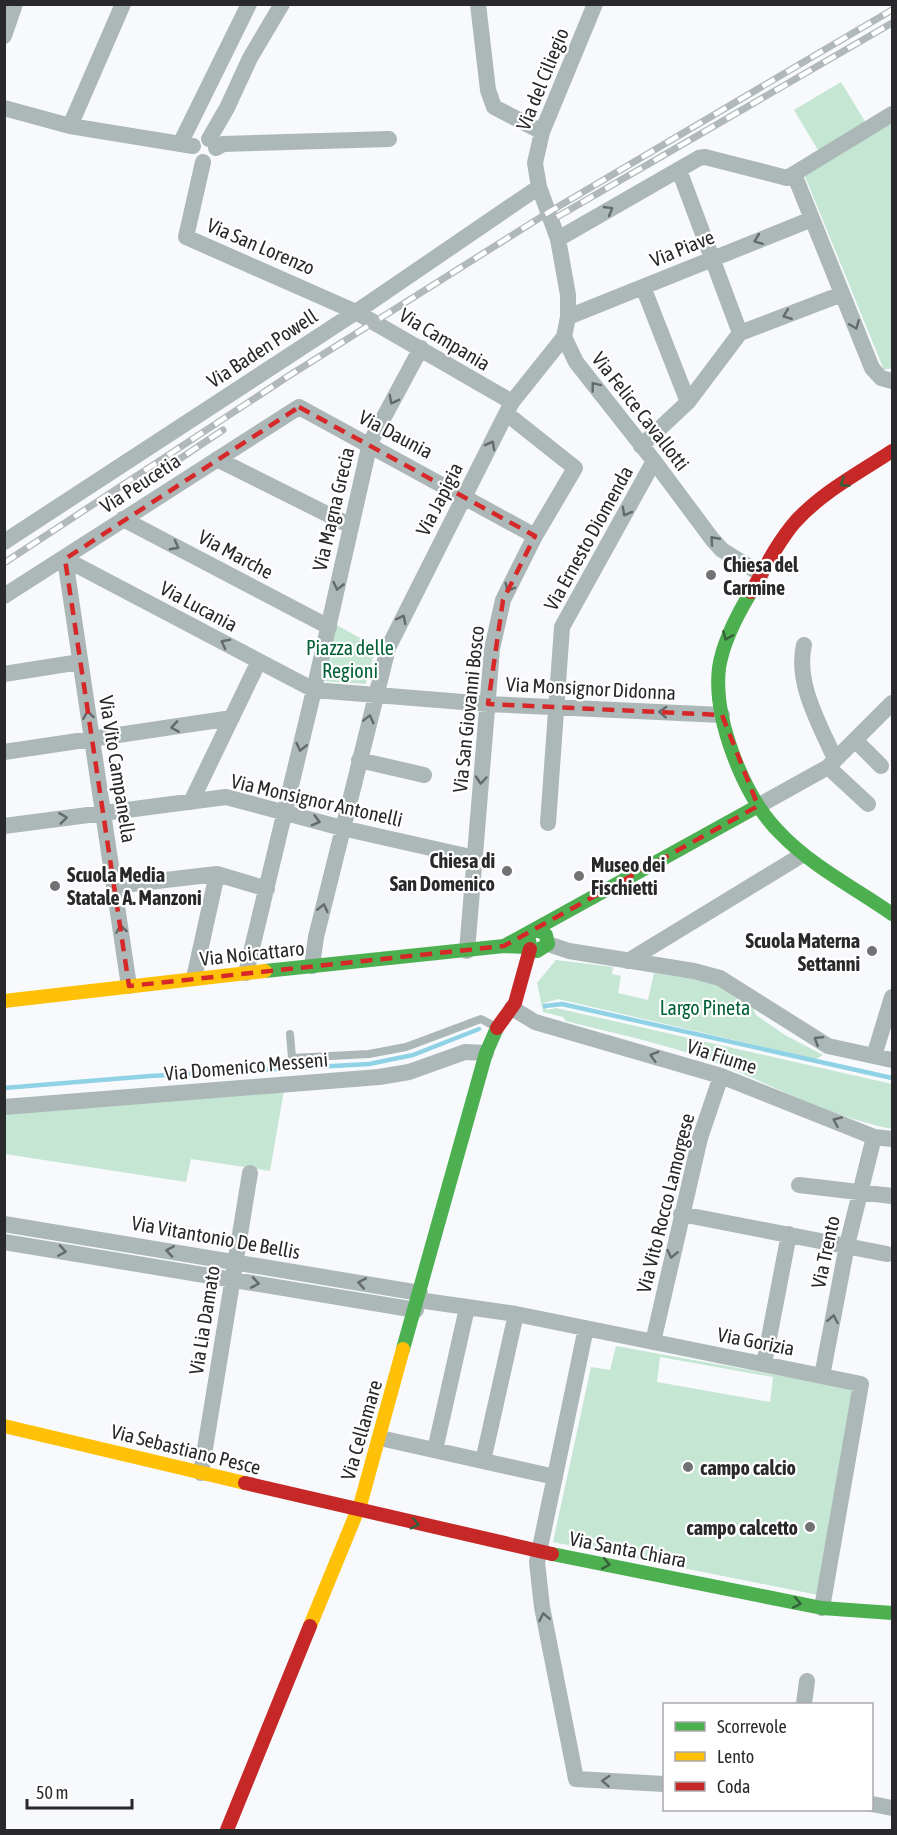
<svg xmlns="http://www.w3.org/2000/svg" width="897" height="1835" font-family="'Asap Condensed',sans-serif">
<rect width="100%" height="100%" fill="#f7f9fc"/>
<!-- green -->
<path fill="#c4e6d3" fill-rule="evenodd" d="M841,82L866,123L819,152L794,110Z
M890,123L892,127V368L884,370L804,174Z
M335,624L376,647L366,684L322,681Z
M556,960L613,967L612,974L621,976L618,993L648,1000L654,973L715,982L752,1006L756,1015L785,1035L823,1055L816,1059L558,999L544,1003L547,1010L556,1008L892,1084V1129C832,1117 785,1091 729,1068C677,1046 621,1035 566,1021L563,1017L543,1012L537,983Z
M284,1090L270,1171L191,1159L186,1182L5,1154L4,1113Z
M616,1346L854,1389L818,1595L553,1542L591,1367L610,1370ZM660,1357L773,1377L770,1402L657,1382Z"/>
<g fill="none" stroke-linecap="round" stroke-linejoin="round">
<!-- stream -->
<path stroke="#8fd2e6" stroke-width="4.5" d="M545,1006L562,1004L892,1078
M4,1088L150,1076L369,1064L413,1055L479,1029"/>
<!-- lane -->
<path stroke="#acb7b8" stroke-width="8" d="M290,1034L292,1058L369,1054L406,1047L481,1019L494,1026"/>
<!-- street -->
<path stroke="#acb7b8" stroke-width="16" d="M478,4L488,90L494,107L542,132
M595,4L542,132L535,163L539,187L558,239L568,295V317L564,337L576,362L654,461L712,539L722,550L761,574
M4,36L15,4
M4,108L70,126L193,146
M70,126L123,4
M209,139L227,108L250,58L282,4
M180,144L249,4
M216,148L223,144L389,139
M203,162L186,237L356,312L512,402
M679,170L740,333
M794,174L872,368L881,378L892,381
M558,239L699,158L705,157L787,178L892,114
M643,287L688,402
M568,317L812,219
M641,446L688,402L740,333L842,294
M217,459L351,526
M123,519L329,627
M4,542L356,312L539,187
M65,559L314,690L488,704L722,715
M65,559L129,986
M4,596L299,407L535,536
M804,645C795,683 820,725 835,759
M4,674L80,662
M856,741L881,766
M4,752L232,718
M359,760L424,775
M828,767L868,804
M191,802L259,661
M758,806L828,767L892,703
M548,823L562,627L654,461
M4,826L226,797L342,828L475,858
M114,886L217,874L267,889
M548,944L569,951L694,971L720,978L828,1046L892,1060
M467,951L492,649L503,600L535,536L575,468L507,414
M628,961L802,855
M312,966L316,937L388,648L512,402L564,337
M246,973L314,690L370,443L421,348
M194,978L217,874
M512,1008L535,1022L721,1076L874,1137L892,1139
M874,1056L892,997
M4,1107L379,1077L409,1072L465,1052L486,1053
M799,1185L892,1196
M681,1214L887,1254
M4,1224L420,1293
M4,1242L416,1310
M418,1300L516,1314L861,1384L822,1608
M586,1328L537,1562L542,1607L576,1779L664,1784
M653,1342L700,1138L721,1076
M764,1364L789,1234
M822,1376L847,1245L874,1137
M380,1438L555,1477
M435,1450L467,1308
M483,1461L516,1314
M201,1473L250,1173
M804,1704L807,1681
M872,1804L892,1808"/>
<!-- fast -->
<path stroke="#4caf50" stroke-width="14" d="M751,592C737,615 723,641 719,668C713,719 744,798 781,834C813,867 855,888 892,914
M528,936L531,949L537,951L548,944L546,935L540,931H534
M506,945L758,806
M265,971L504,946L528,947
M403,1349L486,1053L497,1028
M552,1554L822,1608L892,1613"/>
<!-- slow -->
<path stroke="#ffc107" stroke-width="14" d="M4,1001L265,971
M4,1426L245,1483
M310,1626L361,1502L403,1349"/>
<!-- jam -->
<path stroke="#c62828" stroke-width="14" d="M751,592C765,568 777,543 795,522C822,492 859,473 892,451
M497,1028L515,1003L530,949
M245,1483L552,1554
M227,1830L310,1626"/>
<!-- rail casing -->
<g stroke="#b1b8ba" stroke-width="7">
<path id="rail" d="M557,217L892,23
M163,470L223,430
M4,563L287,377L549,212L892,10"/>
</g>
<!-- rail -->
<use href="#rail" stroke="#fff" stroke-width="4.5" stroke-dasharray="14" stroke-linecap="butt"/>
</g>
<!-- one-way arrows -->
<defs><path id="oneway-chevron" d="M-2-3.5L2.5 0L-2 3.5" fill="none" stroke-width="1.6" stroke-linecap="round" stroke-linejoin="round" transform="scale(1.5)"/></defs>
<g stroke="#64696a">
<use href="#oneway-chevron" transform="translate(609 210) rotate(-30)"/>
<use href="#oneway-chevron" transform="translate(758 240) rotate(159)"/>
<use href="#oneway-chevron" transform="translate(787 315) rotate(159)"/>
<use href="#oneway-chevron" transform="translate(855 325) rotate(68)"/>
<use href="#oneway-chevron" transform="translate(595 386) rotate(-128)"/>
<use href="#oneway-chevron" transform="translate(393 400) rotate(118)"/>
<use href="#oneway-chevron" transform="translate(491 445) rotate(-62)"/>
<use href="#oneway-chevron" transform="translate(626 512) rotate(119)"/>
<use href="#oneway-chevron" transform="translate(714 540) rotate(-132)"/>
<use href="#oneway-chevron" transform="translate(175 546) rotate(28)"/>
<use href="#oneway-chevron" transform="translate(338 586) rotate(103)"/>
<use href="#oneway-chevron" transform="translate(509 588) rotate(117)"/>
<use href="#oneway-chevron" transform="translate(402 619) rotate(-63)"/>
<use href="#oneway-chevron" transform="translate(225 643) rotate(-152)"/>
<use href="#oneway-chevron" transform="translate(663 712) rotate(-177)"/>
<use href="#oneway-chevron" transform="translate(88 715) rotate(-99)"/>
<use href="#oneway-chevron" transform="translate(369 719) rotate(-76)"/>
<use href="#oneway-chevron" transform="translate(175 727) rotate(171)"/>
<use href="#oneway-chevron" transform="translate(301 747) rotate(103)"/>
<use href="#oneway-chevron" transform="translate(481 780) rotate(95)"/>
<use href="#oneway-chevron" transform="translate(63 818) rotate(-7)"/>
<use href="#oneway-chevron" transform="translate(316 821) rotate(15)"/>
<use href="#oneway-chevron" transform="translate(323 908) rotate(-77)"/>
<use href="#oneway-chevron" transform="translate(121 929) rotate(-99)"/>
<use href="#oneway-chevron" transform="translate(818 1040) rotate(-148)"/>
<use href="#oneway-chevron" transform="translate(654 1056) rotate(-164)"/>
<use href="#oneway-chevron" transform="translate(837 1121) rotate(-156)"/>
<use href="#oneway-chevron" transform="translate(62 1251) rotate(9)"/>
<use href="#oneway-chevron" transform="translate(170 1251) rotate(-171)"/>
<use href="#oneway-chevron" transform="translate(672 1254) rotate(102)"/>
<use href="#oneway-chevron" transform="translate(255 1283) rotate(10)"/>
<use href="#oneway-chevron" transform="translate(362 1283) rotate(-170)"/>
<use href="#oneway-chevron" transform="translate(833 1319) rotate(-79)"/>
<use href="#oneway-chevron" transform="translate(544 1617) rotate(-101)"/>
<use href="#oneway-chevron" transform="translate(606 1781) rotate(-177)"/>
</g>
<g stroke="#375f3a">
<use href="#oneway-chevron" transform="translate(844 483) rotate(147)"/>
<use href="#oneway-chevron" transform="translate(727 636) rotate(113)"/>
<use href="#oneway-chevron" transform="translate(415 1524) rotate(13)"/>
<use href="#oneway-chevron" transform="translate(606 1564) rotate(11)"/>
<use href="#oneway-chevron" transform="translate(797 1603) rotate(11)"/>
</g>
<!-- marked area -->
<path fill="none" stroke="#d62828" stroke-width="4.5" stroke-dasharray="12 8" stroke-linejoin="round" d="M299,407L535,536L503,600L488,704L722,715L758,806L504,946L129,986L65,559Z"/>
<!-- markers -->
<g fill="#717274" stroke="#fff" stroke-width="2">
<circle cx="711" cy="575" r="6"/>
<circle cx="507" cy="871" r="6"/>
<circle cx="579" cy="876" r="6"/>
<circle cx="55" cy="886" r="6"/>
<circle cx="872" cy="951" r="6"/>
<circle cx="688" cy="1467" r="6"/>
<circle cx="810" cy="1527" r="6"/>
</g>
<g text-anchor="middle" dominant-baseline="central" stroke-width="4.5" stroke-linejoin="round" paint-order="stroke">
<!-- street labels -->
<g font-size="20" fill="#29292b" stroke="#fff">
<text transform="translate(542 79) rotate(-68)">Via del Ciliegio</text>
<text transform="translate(261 246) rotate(23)">Via San Lorenzo</text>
<text transform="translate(682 248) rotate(-22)">Via Piave</text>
<text transform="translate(445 339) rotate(31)">Via Campania</text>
<text transform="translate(262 348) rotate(-33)">Via Baden Powell</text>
<text transform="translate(641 411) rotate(52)">Via Felice Cavallotti</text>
<text transform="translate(396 434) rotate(28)">Via Daunia</text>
<text transform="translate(140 483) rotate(-33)">Via Peucetia</text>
<text transform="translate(439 499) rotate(-63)">Via Japigia</text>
<text transform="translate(333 509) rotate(-77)">Via Magna Grecia</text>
<text transform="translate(588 538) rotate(-61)">Via Ernesto Diomenda</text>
<text transform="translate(236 554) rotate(28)">Via Marche</text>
<text transform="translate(199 606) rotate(28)">Via Lucania</text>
<text transform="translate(591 688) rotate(3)">Via Monsignor Didonna</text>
<text transform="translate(468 709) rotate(-84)">Via San Giovanni Bosco</text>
<text transform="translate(118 769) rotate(81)">Via Vito Campanella</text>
<text transform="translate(317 800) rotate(13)">Via Monsignor Antonelli</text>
<text transform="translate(252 953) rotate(-6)">Via Noicattaro</text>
<text transform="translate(722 1056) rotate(18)">Via Fiume</text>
<text transform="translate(246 1066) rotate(-5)">Via Domenico Messeni</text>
<text transform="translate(665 1203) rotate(-76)">Via Vito Rocco Lamorgese</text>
<text transform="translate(216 1237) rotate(10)">Via Vitantonio De Bellis</text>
<text transform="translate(825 1252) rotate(-78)">Via Trento</text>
<text transform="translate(204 1320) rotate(-81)">Via Lia Damato</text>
<text transform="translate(756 1341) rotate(11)">Via Gorizia</text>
<text transform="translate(361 1430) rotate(-74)">Via Cellamare</text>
<text transform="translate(186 1449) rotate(14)">Via Sebastiano Pesce</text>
<text transform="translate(628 1549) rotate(11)">Via Santa Chiara</text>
</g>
<!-- poi labels -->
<g font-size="20" font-weight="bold" fill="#29292b" stroke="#fff" text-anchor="start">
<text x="723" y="564">Chiesa del<tspan x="723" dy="23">Carmine</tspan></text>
<text x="495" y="860" text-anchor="end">Chiesa di<tspan x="495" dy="23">San Domenico</tspan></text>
<text x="591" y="864">Museo dei<tspan x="591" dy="23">Fischietti</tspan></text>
<text x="67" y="874">Scuola Media<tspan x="67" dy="23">Statale A. Manzoni</tspan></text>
<text x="860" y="940" text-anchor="end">Scuola Materna<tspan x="860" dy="23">Settanni</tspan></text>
<text x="700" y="1467">campo calcio</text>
<text x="798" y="1527" text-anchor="end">campo calcetto</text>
</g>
<!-- park labels -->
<g font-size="20" fill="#025f37" stroke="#fff">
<text x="350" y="647">Piazza delle<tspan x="350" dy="23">Regioni</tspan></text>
<text x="705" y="1007">Largo Pineta</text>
</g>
</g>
<!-- border -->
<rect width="897" height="1835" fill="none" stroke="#29292b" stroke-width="12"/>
<!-- legend -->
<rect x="663" y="1703" width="210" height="108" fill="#ffffff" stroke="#a9a9aa" stroke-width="1.5"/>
<rect x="675" y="1722" width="30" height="9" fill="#4caf50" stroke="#a9a9aa" stroke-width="1.5"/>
<text x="717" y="1733" font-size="18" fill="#29292b">Scorrevole</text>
<rect x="675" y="1752" width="30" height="9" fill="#ffc107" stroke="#a9a9aa" stroke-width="1.5"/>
<text x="717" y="1763" font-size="18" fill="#29292b">Lento</text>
<rect x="675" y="1782" width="30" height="9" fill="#c62828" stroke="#a9a9aa" stroke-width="1.5"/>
<text x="717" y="1793" font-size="18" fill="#29292b">Coda</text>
<!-- scale -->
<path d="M27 1799v9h105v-9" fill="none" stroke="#29292b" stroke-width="3"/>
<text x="36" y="1799" font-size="18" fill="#29292b" stroke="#ffffff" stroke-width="4.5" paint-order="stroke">50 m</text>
</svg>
